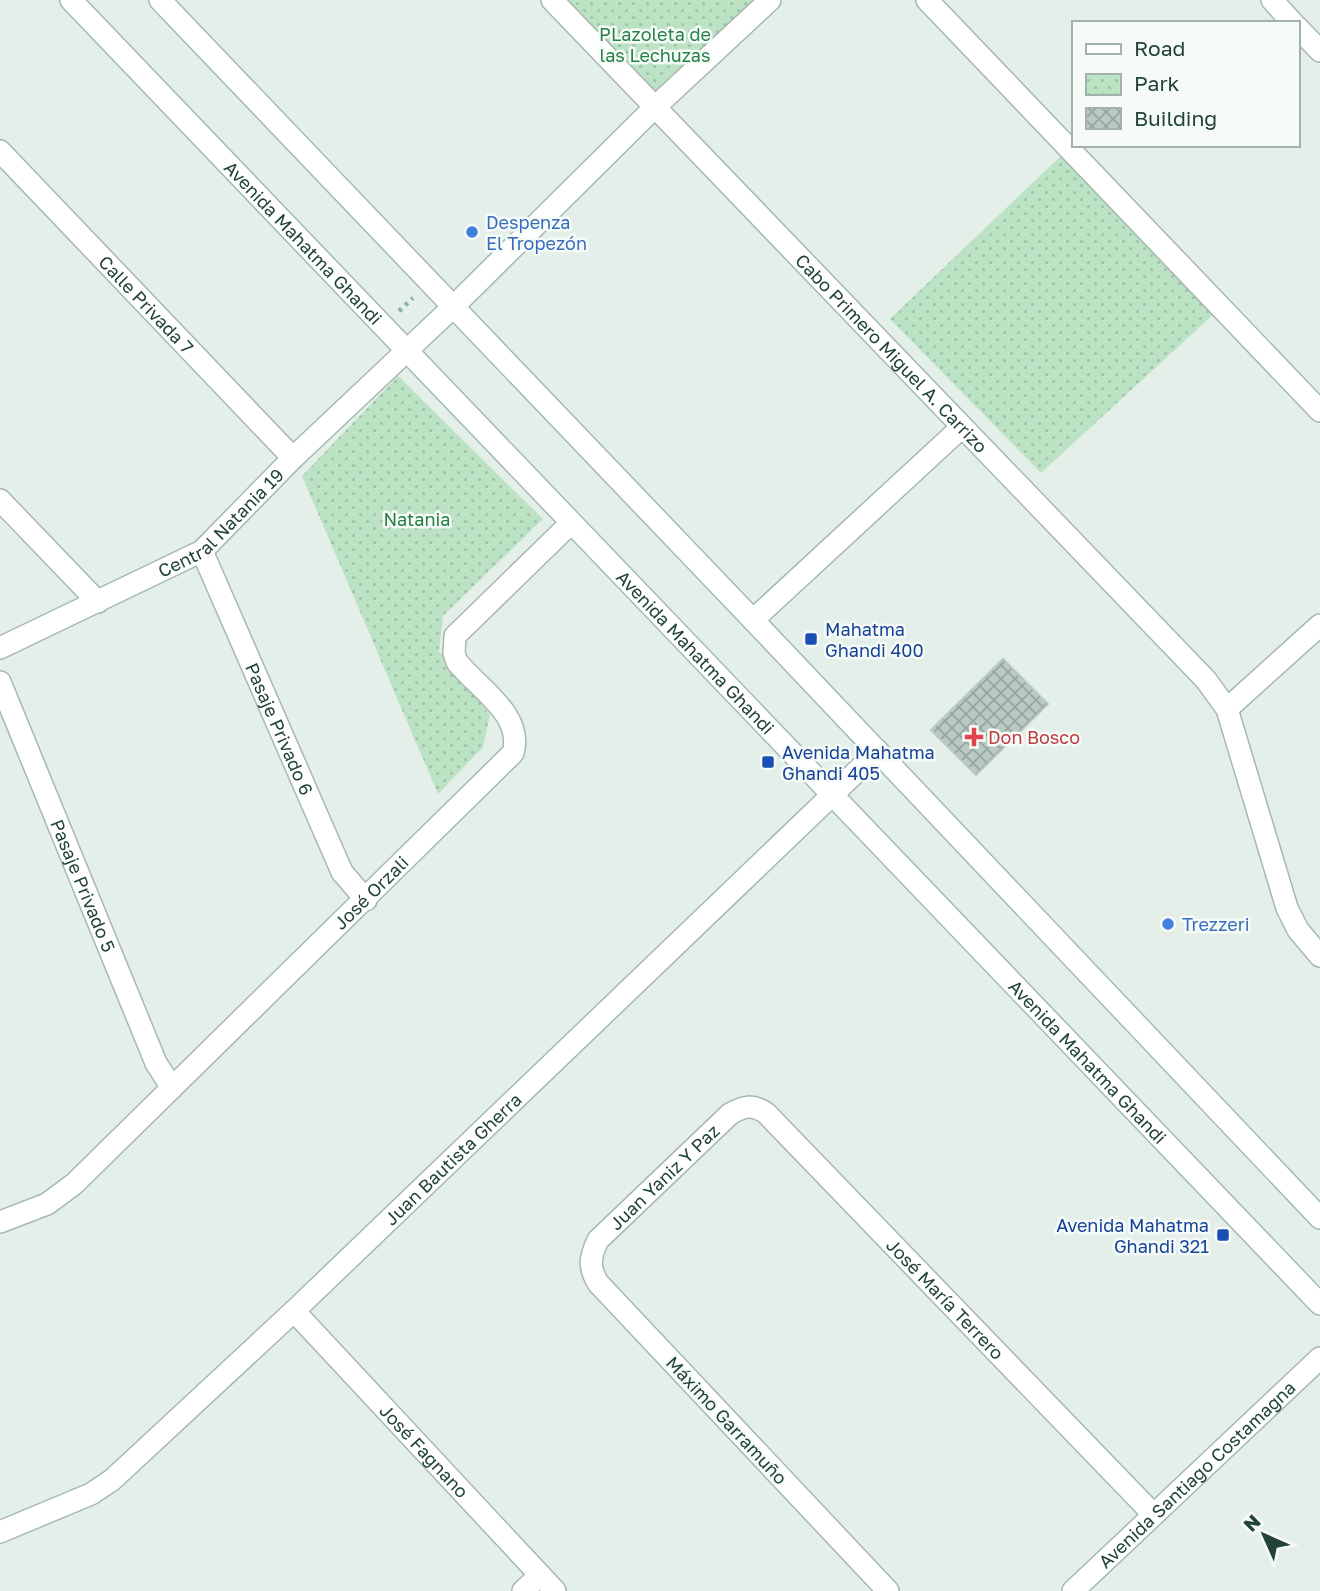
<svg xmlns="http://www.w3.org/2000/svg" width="1320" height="1591" font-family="'Golos Text',sans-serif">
<defs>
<pattern id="park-dots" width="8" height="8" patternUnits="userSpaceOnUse" patternTransform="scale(1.75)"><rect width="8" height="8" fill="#bce2c4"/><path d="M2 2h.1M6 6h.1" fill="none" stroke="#a1c3a9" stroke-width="1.8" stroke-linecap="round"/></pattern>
<pattern id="building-cross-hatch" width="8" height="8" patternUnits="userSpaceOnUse" patternTransform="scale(1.75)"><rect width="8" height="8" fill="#b9cac3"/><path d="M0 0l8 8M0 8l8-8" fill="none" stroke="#96a69f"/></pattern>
</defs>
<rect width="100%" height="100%" fill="#e4efea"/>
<!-- park -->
<path fill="url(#park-dots)" d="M552,0H770L654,108Z
M1065,152L1217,311L1041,473L890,319Z
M398,376L543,519L443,616L439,651L490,715L483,747L438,794L302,476Z"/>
<!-- building -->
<path fill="url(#building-cross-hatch)" stroke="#b6cac1" stroke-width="2" d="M1003,659L1048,704L976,775L931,730Z"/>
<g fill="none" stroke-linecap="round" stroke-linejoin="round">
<!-- pedestrian casing -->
<g stroke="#a6b8b1" stroke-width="24">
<path id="pedestrian" d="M342,872L366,900
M156,1063L172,1088
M523,1591L540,1575"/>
</g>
<!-- minor casing -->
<g stroke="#a6b8b1" stroke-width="24">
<g id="minor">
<path id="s1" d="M552,0L1206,680L1227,709L1287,908L1298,930L1320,956"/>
<path d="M927,0L1320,411"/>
<path d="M1272,0L1293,23"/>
<path d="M1297,27L1320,51"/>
<path id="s2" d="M0,151L293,458"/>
<path d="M0,500L98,602"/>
<path id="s3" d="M202,551L342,872"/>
<path d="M753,620L962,427"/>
<path id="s4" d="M0,648L202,551L293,458L453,307L654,108L770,0"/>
<path id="s5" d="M0,682L156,1063"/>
<path d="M1227,709L1320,625"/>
<path id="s6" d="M0,1222L47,1204L74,1184L513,753C524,715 479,689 457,662L454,653L455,636L571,523"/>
<path id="s7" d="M294,1311L555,1591"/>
<path id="s8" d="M0,1532L91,1494L112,1480L294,1311L878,751"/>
<path id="s9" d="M888,1591L598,1283C588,1266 590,1257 598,1240L730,1114C744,1106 752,1104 766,1113L1153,1514"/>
<path id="s10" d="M1073,1591L1320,1358"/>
</g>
</g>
<!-- secondary casing -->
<g stroke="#a2bcb2" stroke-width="24">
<g id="secondary">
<path id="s11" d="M71,0L1320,1304"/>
<path d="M160,0L753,620L1320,1218"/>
</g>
</g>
<!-- path -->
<path stroke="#82b6a3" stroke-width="4.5" stroke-dasharray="3.5 5" stroke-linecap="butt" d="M399,311L413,298"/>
<!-- pedestrian -->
<use href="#pedestrian" stroke="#fff" stroke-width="21"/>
<!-- minor -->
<use href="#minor" stroke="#fff" stroke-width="21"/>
<!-- secondary -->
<use href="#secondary" stroke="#fff" stroke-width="21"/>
</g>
<!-- markers -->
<g fill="#3f7fe0" stroke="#f6fbf8" stroke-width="2.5">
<circle cx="472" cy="232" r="7"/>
<circle cx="1168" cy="924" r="7"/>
</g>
<g fill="#1a4fb4" stroke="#f6fbf8" stroke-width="2.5">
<rect x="804" y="632" width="14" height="14" rx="3.5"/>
<rect x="761" y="755" width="14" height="14" rx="3.5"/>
<rect x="1216" y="1228" width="14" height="14" rx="3.5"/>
</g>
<path fill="#e0444e" stroke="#f6fbf8" stroke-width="2.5" d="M970.5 726.5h7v7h7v7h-7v7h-7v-7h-7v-7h7z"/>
<g text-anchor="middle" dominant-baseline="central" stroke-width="5" stroke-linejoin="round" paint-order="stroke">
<!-- park labels -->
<g font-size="18" fill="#277f45" stroke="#f6fbf8">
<text x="655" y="34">PLazoleta de<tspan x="655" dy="21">las Lechuzas</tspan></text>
<text x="417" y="519">Natania</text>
</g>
<!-- shop labels -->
<g font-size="18" fill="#366cbe" stroke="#f6fbf8" text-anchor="start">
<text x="486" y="222">Despenza<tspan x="486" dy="21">El Tropezón</tspan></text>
<text x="1182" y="924">Trezzeri</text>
</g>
<!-- street labels -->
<g font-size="18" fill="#214339" stroke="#f6fbf8">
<text stroke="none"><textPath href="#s11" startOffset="336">Avenida Mahatma Ghandi</textPath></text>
<text stroke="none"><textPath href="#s2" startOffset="212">Calle Privada 7</textPath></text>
<text stroke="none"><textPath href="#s1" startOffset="490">Cabo Primero Miguel A. Carrizo</textPath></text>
<text stroke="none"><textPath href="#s4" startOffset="256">Central Natania 19</textPath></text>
<text stroke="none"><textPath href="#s11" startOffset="903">Avenida Mahatma Ghandi</textPath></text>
<text stroke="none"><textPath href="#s3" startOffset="194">Pasaje Privado 6</textPath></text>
<text stroke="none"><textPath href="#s5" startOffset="220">Pasaje Privado 5</textPath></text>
<text stroke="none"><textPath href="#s6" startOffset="500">José Orzali</textPath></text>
<text stroke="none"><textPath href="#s11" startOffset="1470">Avenida Mahatma Ghandi</textPath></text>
<text stroke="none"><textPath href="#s8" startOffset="592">Juan Bautista Gherra</textPath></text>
<text stroke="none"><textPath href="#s9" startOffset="560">Juan Yaniz Y Paz</textPath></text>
<text stroke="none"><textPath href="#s9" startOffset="948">José María Terrero</textPath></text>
<text transform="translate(727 1420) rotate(47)">Máximo Garramuño</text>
<text stroke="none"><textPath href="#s7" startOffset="191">José Fagnano</textPath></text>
<text stroke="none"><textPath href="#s10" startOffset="170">Avenida Santiago Costamagna</textPath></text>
</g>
<!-- transit labels -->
<g font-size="18" fill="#164399" stroke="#f6fbf8" text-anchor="start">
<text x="825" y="629">Mahatma<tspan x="825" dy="21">Ghandi 400</tspan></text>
<text x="782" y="752">Avenida Mahatma<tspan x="782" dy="21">Ghandi 405</tspan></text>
<text x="1209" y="1225" text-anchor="end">Avenida Mahatma<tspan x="1209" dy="21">Ghandi 321</tspan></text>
</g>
<!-- health labels -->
<g font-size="18" fill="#be3a42" stroke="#f6fbf8" text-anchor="start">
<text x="988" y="737">Don Bosco</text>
</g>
</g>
<!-- legend -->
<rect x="1072" y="21" width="228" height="126" fill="#f6fbf8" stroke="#a1b1ac" stroke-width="2"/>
<rect x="1086" y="44" width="35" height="10" fill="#ffffff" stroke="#a1b1ac" stroke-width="2"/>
<text x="1134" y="56" font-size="21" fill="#214339">Road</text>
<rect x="1086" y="74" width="35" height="21" fill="url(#park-dots)" stroke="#a1b1ac" stroke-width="2"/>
<text x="1134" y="91" font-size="21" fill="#214339">Park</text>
<rect x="1086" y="108" width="35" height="21" fill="url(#building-cross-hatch)" stroke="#a1b1ac" stroke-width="2"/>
<text x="1134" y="126" font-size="21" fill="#214339">Building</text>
<!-- north arrow -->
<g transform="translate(1264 1535) rotate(315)" stroke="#f6fbf8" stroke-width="5" paint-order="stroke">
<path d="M0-5L12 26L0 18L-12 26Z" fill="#214339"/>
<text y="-10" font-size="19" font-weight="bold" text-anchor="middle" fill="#214339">N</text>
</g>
</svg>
